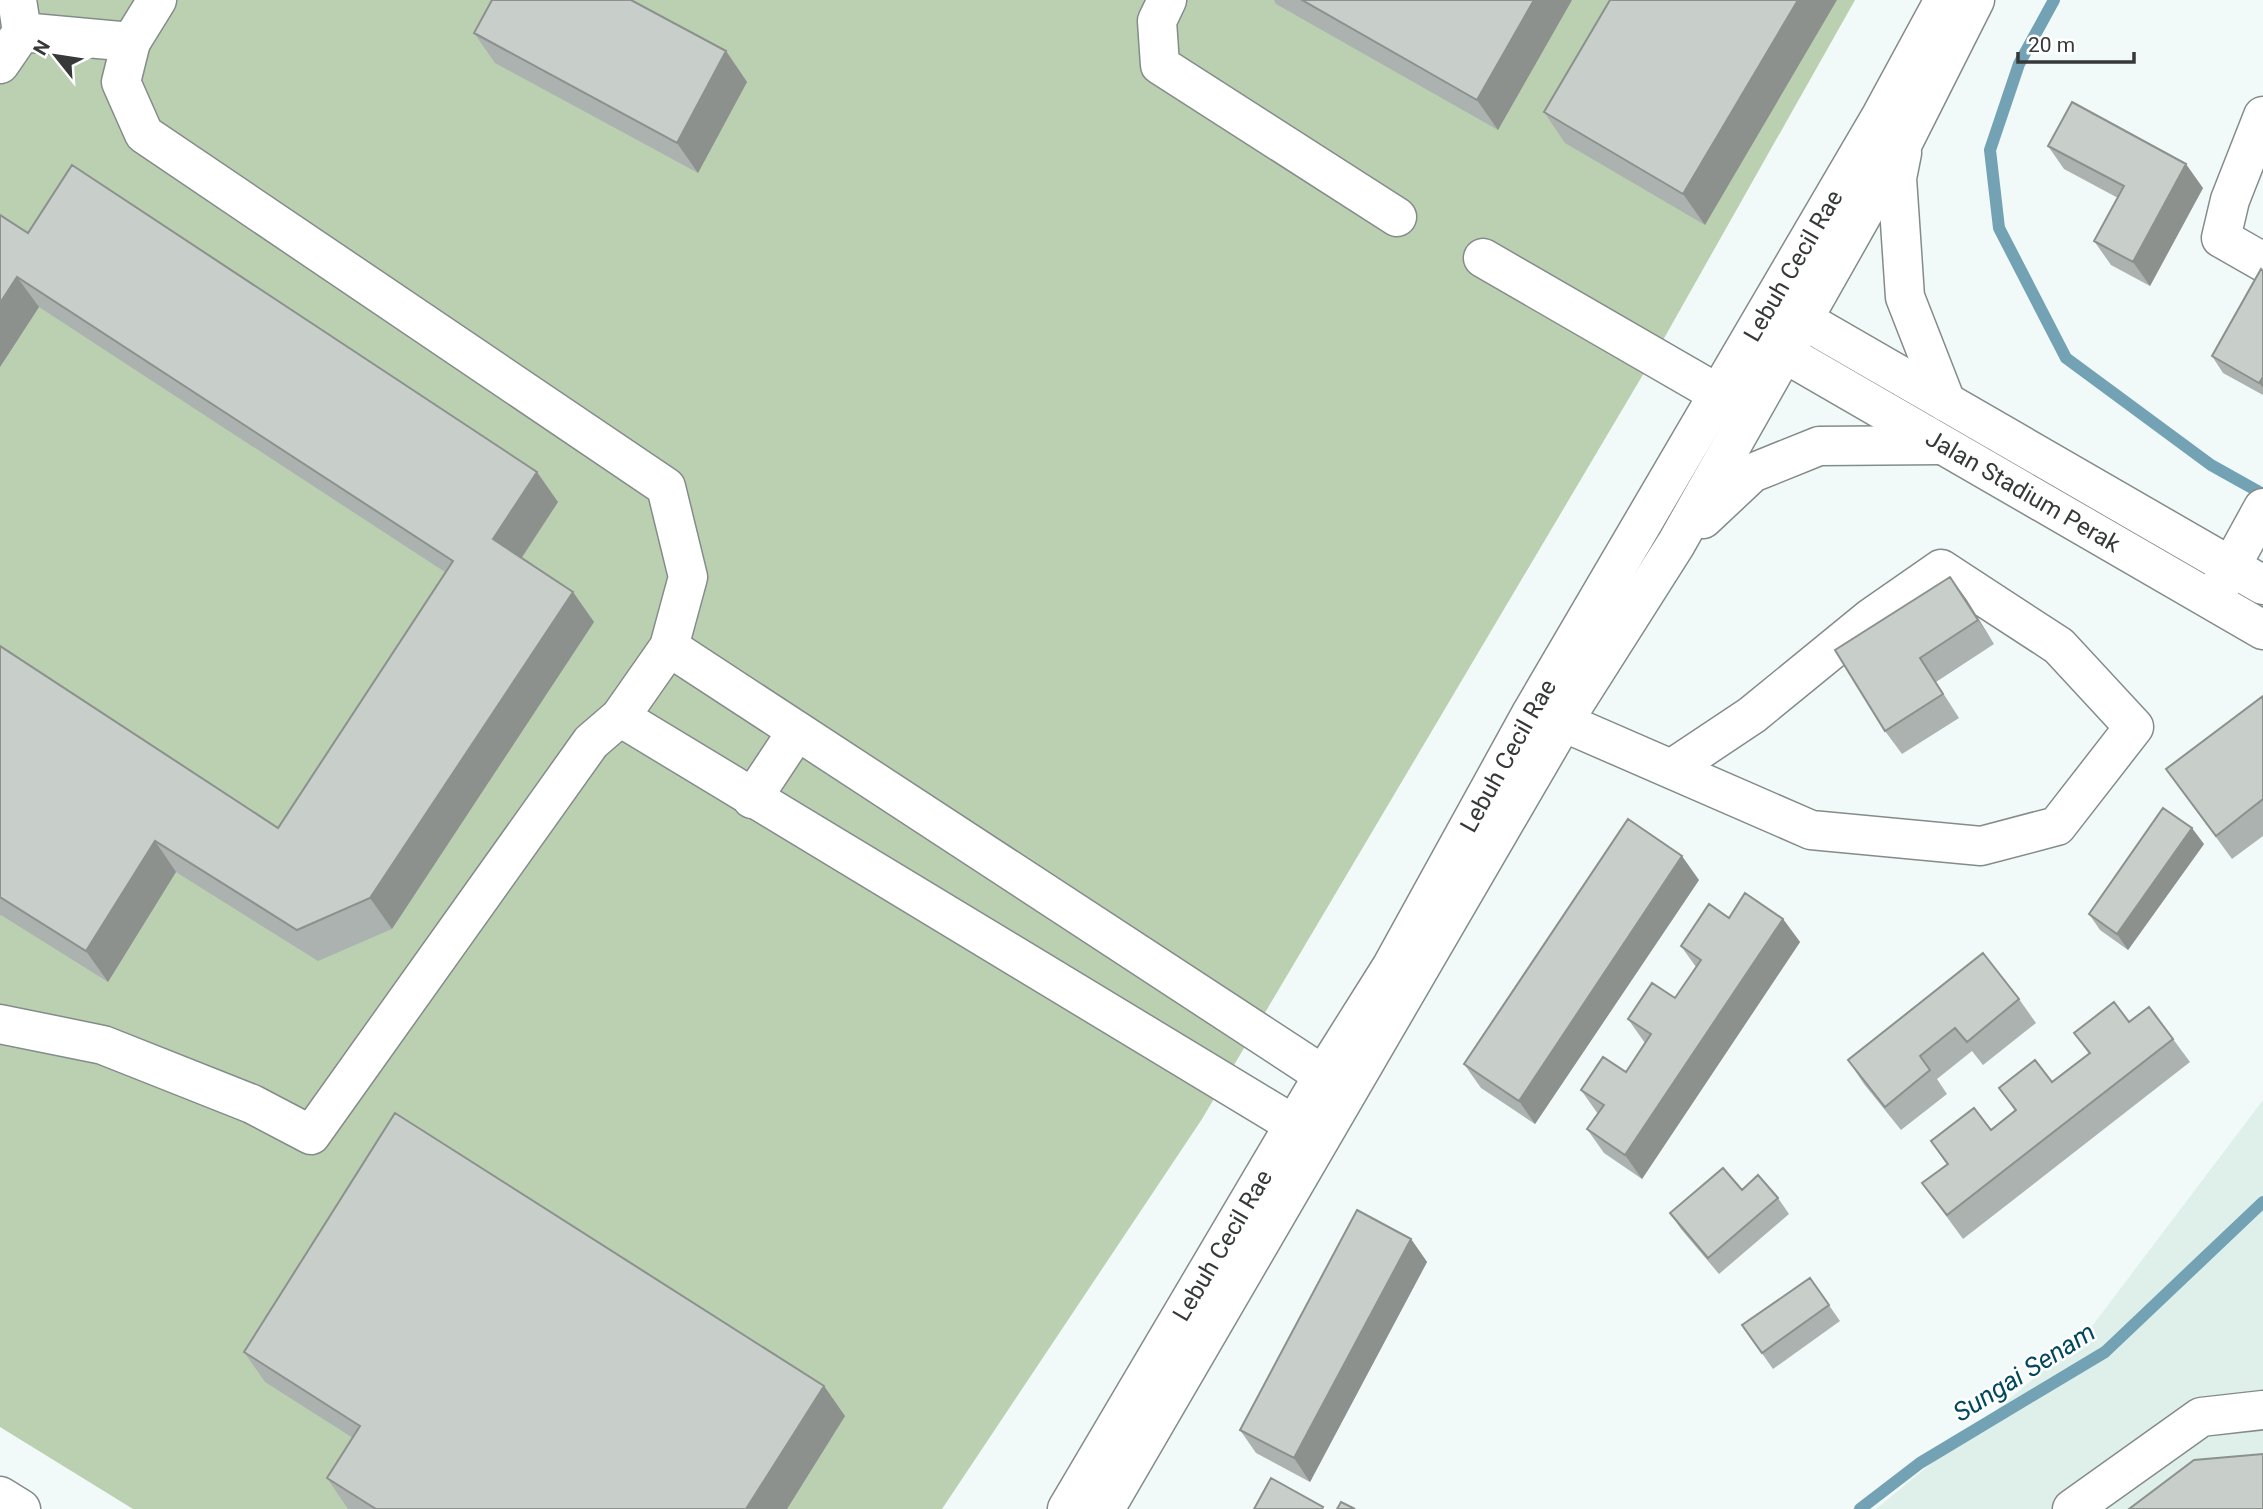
<svg xmlns="http://www.w3.org/2000/svg" width="2263" height="1509" font-family="Roboto,sans-serif">
<rect width="100%" height="100%" fill="#f1faf8"/>
<!-- built -->
<path fill="#dff0eb" d="M2263,1100V1509H1876L2083,1338Z"/>
<!-- pitch -->
<path fill="#bad0b1" d="M0,0H1855L1654,356L1202,1119L942,1509H133L0,1427Z"/>
<g fill="none" stroke-linecap="round" stroke-linejoin="round">
<!-- stream -->
<path stroke="#72a2b4" stroke-width="12" d="M2054,0L2019,64L1990,150L1999,228L2066,358L2211,465L2263,494
M1860,1509L1920,1463L2105,1352L2263,1202"/>
<!-- minor casing -->
<g stroke="#848c8a" stroke-width="41">
<g id="minor">
<path d="M17,0L22,32"/>
<path d="M1167,0L1157,21L1160,65L1397,217"/>
<path d="M0,64L22,32L131,42L157,0"/>
<path d="M2263,116L2230,200L2221,238L2263,262"/>
<path d="M1902,153L1897,178L1905,297L1946,402"/>
<path d="M1483,258L1734,403"/>
<path d="M1804,320L2263,585"/>
<path id="s1" d="M1784,353L2263,630"/>
<path d="M1703,519L1752,473L1819,446L1941,445"/>
<path d="M2218,590L2263,508"/>
<path d="M669,647L1346,1090"/>
<path d="M620,717L1316,1138"/>
<path d="M1563,722L1811,830L1981,846L2057,826L2134,727L2059,646L1941,569L1872,617L1752,715L1671,769"/>
<path d="M752,799L797,731"/>
<path d="M0,1024L103,1045L252,1104L311,1135L591,742L620,717L669,647L688,577L666,487L144,134L121,82L131,42"/>
<path d="M0,1496L21,1509"/>
<path id="s2" d="M1067,1509L1324,1074L1392,966L1532,712L1881,116L1944,0"/>
<path d="M1105,1509L1563,722L1676,544L1904,141L1975,0"/>
<path d="M2072,1509L2201,1417L2263,1410"/>
</g>
</g>
<!-- minor -->
<use href="#minor" stroke="#fff" stroke-width="38"/>
</g>
<!-- wall -->
<path fill="#acb2af" d="M1274,0H1572L1498,130L1276,4Z
M1610,0L1705,225L1565,143L1544,112Z
M474,33L726,51L747,82L698,173L495,63Z
M2048,146L2203,188L2150,286L2111,265L2094,241L2118,198L2064,169Z
M0,215L28,233L558,502L522,558L573,592L594,622L392,929L318,961L176,872L108,982L1,915L0,916V646L278,828L445,572L39,307L0,367Z
M2263,271V395L2223,373L2212,356Z
M1950,577L1994,644L1936,682L1959,718L1902,754L1885,731Z
M2263,696V836L2232,859L2166,769Z
M2204,844L2128,950L2100,930L2089,914Z
M1699,880L1535,1124L1481,1088L1464,1064Z
M1729,918L1783,919L1800,942L1642,1179L1604,1153L1587,1129L1598,1114L1581,1090L1626,1072L1645,1043L1628,1019L1675,998L1696,967L1681,946Z
M2019,999L2036,1023L1983,1065L1972,1051L1937,1079L1947,1094L1901,1130L1864,1084L1848,1060Z
M2129,1022L2173,1039L2190,1062L1963,1239L1922,1183L1947,1165L1931,1141L1991,1130L2015,1111L1999,1088L2052,1082L2089,1054L2074,1033Z
M1742,1190L1778,1198L1789,1214L1719,1274L1681,1229L1670,1213Z
M1411,1239L1427,1262L1310,1482L1256,1453L1240,1430Z
M1810,1278L1840,1321L1773,1369L1742,1325Z
M244,1352L824,1386L845,1416L787,1509H348L327,1478L353,1438L265,1382Z"/>
<!-- shaded-wall -->
<path fill="#8c918e" d="M1534,0H1572L1498,130L1477,100Z
M1798,0H1837L1705,225L1683,194Z
M726,51L747,82L698,173L677,143Z
M2186,164L2203,188L2150,286L2133,262Z
M17,277L39,307L0,367V303Z
M2263,377V388L2259,383Z
M537,472L558,502L514,569L493,539Z
M1950,577L1967,600L1994,644L1978,620Z
M573,592L594,622L392,929L370,898Z
M2192,828L2204,844L2128,950L2117,934Z
M155,841L176,872L108,982L86,951Z
M1682,856L1699,880L1535,1124L1519,1101Z
M1783,919L1800,942L1642,1179L1625,1155Z
M1411,1239L1427,1262L1310,1482L1294,1458Z
M824,1386L845,1416L787,1509H746Z"/>
<!-- building -->
<path fill="#c8cfcb" stroke="#8c918e" stroke-width="2" d="M492,0H631L726,51L677,143L474,33Z
M1302,0H1534L1477,100Z
M1610,0H1798L1683,194L1544,112Z
M2072,102L2186,164L2133,262L2094,241L2124,186L2048,146Z
M72,165L537,472L493,539L573,592L370,898L297,930L155,841L86,951L0,897V646L278,828L453,561L17,277L0,303V215L28,233Z
M2261,269L2263,271V377L2259,383L2212,356Z
M1950,577L1978,620L1920,658L1943,694L1885,731L1835,650Z
M2263,696V799L2216,836L2166,769Z
M2163,808L2192,828L2117,934L2089,914Z
M1628,819L1682,856L1519,1101L1464,1064Z
M1745,893L1783,919L1625,1155L1587,1129L1604,1105L1581,1090L1603,1057L1626,1072L1651,1034L1628,1019L1652,983L1675,998L1701,960L1681,946L1709,904L1729,918Z
M1983,953L2019,999L1967,1042L1955,1028L1920,1056L1930,1070L1885,1107L1848,1060Z
M2114,1002L2129,1022L2149,1007L2173,1039L1947,1215L1922,1183L1948,1164L1931,1141L1974,1108L1991,1130L2016,1110L1999,1088L2035,1060L2052,1082L2090,1053L2074,1033Z
M395,1113L824,1386L746,1509H376L327,1478L360,1426L244,1352Z
M1723,1168L1742,1190L1758,1175L1778,1198L1708,1258L1670,1213Z
M1357,1210L1411,1239L1294,1458L1240,1430Z
M1810,1278L1829,1305L1762,1353L1742,1325Z
M2263,1454V1509H2129L2194,1460Z
M1271,1478L1323,1507L1322,1509H1254Z
M1341,1502L1355,1509H1337Z"/>
<g text-anchor="middle" dominant-baseline="central" stroke-width="5" stroke-linejoin="round" paint-order="stroke">
<!-- street labels -->
<g font-size="24" fill="#363938" stroke="#fff">
<text stroke="none"><textPath href="#s2" startOffset="1440">Lebuh Cecil Rae</textPath></text>
<text stroke="none"><textPath href="#s1" startOffset="276">Jalan Stadium Perak</textPath></text>
<text stroke="none"><textPath href="#s2" startOffset="873">Lebuh Cecil Rae</textPath></text>
<text stroke="none"><textPath href="#s2" startOffset="306">Lebuh Cecil Rae</textPath></text>
</g>
<!-- water labels -->
<g font-size="26" font-style="italic" fill="#00485c" stroke="#fff">
<text transform="translate(2024 1372) rotate(-32)">Sungai Senam</text>
</g>
</g>
<!-- north arrow -->
<g transform="translate(56 56) rotate(300)" stroke="#ffffff" stroke-width="5" paint-order="stroke">
<path d="M0-5L12 26L0 18L-12 26Z" fill="#363938"/>
<text y="-10" font-size="19" font-weight="bold" text-anchor="middle" fill="#363938">N</text>
</g>
<!-- scale -->
<path d="M2018 52v10h116v-10" fill="none" stroke="#363938" stroke-width="3.5"/>
<text x="2028" y="52" font-size="21" fill="#363938" stroke="#ffffff" stroke-width="5" paint-order="stroke">20 m</text>
</svg>
